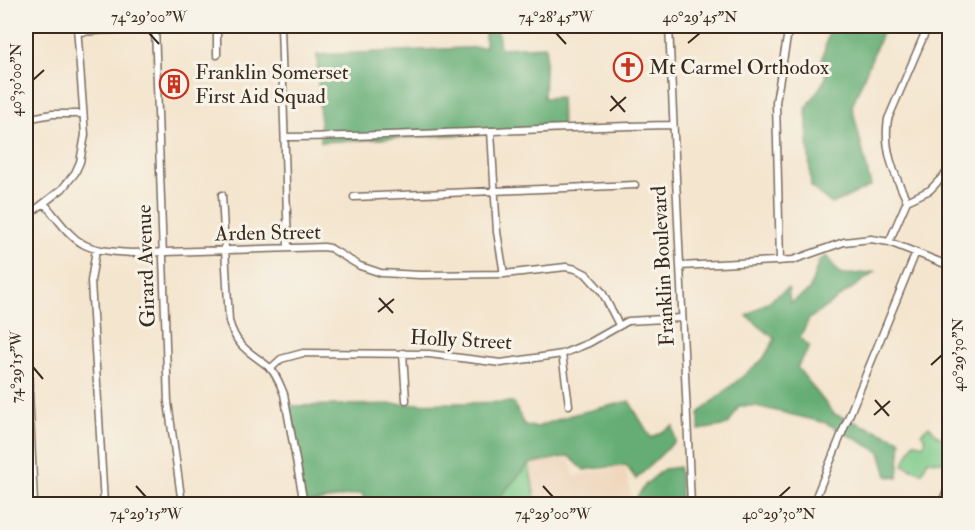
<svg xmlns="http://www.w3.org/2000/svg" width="975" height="530" font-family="'IM FELL Double Pica',serif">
<rect width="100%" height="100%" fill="#f7f3e8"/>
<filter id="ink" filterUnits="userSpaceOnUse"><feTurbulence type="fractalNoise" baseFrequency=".0167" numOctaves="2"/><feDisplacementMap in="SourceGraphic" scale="12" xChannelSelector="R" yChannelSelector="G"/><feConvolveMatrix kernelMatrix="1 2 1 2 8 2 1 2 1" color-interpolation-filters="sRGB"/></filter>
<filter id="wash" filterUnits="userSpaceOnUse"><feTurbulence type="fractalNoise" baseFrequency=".008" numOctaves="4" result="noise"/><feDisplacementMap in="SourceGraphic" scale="24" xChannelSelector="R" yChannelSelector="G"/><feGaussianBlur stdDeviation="1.35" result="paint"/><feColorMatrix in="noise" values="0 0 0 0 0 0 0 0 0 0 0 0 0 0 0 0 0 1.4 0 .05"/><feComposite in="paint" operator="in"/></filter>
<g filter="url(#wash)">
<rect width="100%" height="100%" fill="#f4e5ce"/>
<!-- built -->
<path fill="#efd6bc" d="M569,459L575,476L625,467L633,504H493L529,464Z"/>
<!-- green -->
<path fill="#7cc988" stroke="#5c7a53" stroke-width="1.5" d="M929,426L938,436L944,439L947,433L949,434C950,446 951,454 942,462L928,460L922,473L903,465L914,442L923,445L926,440L921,433Z
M529,464L536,504H493Z"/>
<!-- forest -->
<path fill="#65ad74" stroke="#506c49" stroke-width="1.5" d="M485,26H497L500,48L546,46L544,98L561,97L562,129L321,142L317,55L485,47Z
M830,26H885L852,106L871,186L832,204L811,187L806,109L826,78L822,60Z
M826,256L841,275L875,272L809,319L800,338L810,347L797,367L834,414L901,440L898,478L887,476L880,452L826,423L756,406H739L728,425L699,430V413L763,359L775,339L747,316L788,288L790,303L809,291L819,261Z
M629,401L651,438L673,426L675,441L636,479L626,465L584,470L569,456L529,464L493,504H365L362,493L305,504L287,406L513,402L525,426L537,427L571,415Z
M679,467L682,504H632L646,484L664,469Z"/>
</g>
<g filter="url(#ink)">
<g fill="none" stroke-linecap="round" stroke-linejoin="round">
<!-- minor casing -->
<g stroke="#7c6b5c" stroke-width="9">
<path id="minor" d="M155,26L168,402L182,504
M217,26V55
M281,26L288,247
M669,26L691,504
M78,32L173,26
M26,119L52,114H83
M491,131L497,232L504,274
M285,137C414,137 543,127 673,125
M222,195L229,321C237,349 251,352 270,368C277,375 280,385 284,394L304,504
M354,197L635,185
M907,201C894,174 883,149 888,119L928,26
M44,203C78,244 77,250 132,253L324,247L330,248L360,266L381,273L420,275L504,274L566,267L576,269L586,274L602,292L619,325
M26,217L62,189L75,173L80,162L85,135L77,26
M889,242L907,201L930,190L950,169
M96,250L91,281L104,504
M780,261L776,102L789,26
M680,266L793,260L844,242L871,239L889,242L950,266
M26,324L34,504
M403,353L406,400
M562,354L569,405
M270,369L281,359L303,353L429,354L501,363L562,354L589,343L628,321L682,318
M813,504L916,252
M941,504L950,484"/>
</g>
<!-- minor -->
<use href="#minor" stroke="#fff" stroke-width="6"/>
</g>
</g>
<!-- ticks -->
<path fill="none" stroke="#3b2a1e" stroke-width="2" d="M149,33L159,44M556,33L566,44M688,43L700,33M33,80L44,70M611,96L625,112M610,111L626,97M379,298L393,313M378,312L394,299M931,365L942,355M33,367L43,379M875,400L889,416M874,415L890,401M136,486L146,497M543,486L553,497M779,497L790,487"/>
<!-- icons -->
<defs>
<g id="church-ring" transform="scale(1.5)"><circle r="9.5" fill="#f7f3e8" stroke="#c8321e" stroke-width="1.5"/><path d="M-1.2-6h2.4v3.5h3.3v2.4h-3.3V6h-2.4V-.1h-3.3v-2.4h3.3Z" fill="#c8321e"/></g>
<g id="building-ring" transform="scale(1.5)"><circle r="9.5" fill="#f7f3e8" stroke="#c8321e" stroke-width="1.5"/><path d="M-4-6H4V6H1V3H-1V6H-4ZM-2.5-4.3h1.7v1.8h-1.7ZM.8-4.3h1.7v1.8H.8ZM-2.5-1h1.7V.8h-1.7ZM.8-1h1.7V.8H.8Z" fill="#c8321e"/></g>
</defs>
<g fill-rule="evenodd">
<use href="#church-ring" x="628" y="67"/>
<use href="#building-ring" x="174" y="84"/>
</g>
<g text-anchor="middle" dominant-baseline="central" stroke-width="6" stroke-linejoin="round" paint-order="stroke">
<!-- poi labels -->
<g font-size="21" fill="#3b2a1e" stroke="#f7f3e8" text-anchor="start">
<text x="649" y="67">Mt Carmel Orthodox</text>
<text x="195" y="72">Franklin Somerset<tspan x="195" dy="24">First Aid Squad</tspan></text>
</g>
<!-- street labels -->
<g font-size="21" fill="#3b2a1e" stroke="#f7f3e8">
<text transform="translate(268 233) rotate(-1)">Arden Street</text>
<text transform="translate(146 266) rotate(-92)">Girard Avenue</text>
<text transform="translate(663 266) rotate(-93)">Franklin Boulevard</text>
<text transform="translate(461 340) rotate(3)">Holly Street</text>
</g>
</g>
<!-- margin -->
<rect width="975" height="530" fill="none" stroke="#f7f3e8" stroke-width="66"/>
<rect x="33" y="33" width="909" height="464" fill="none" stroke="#3b2a1e" stroke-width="2"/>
<g font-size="15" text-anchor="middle" fill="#3b2a1e">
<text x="149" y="22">74°29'00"W</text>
<text x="556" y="22">74°28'45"W</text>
<text x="700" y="22">40°29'45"N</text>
<text transform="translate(16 80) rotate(-90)" y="5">40°30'00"N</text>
<text transform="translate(958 355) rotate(-90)" y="5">40°29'30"N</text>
<text transform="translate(16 367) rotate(-90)" y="5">74°29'15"W</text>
<text x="146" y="519">74°29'15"W</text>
<text x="553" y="519">74°29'00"W</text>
<text x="779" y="519">40°29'30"N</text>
</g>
</svg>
